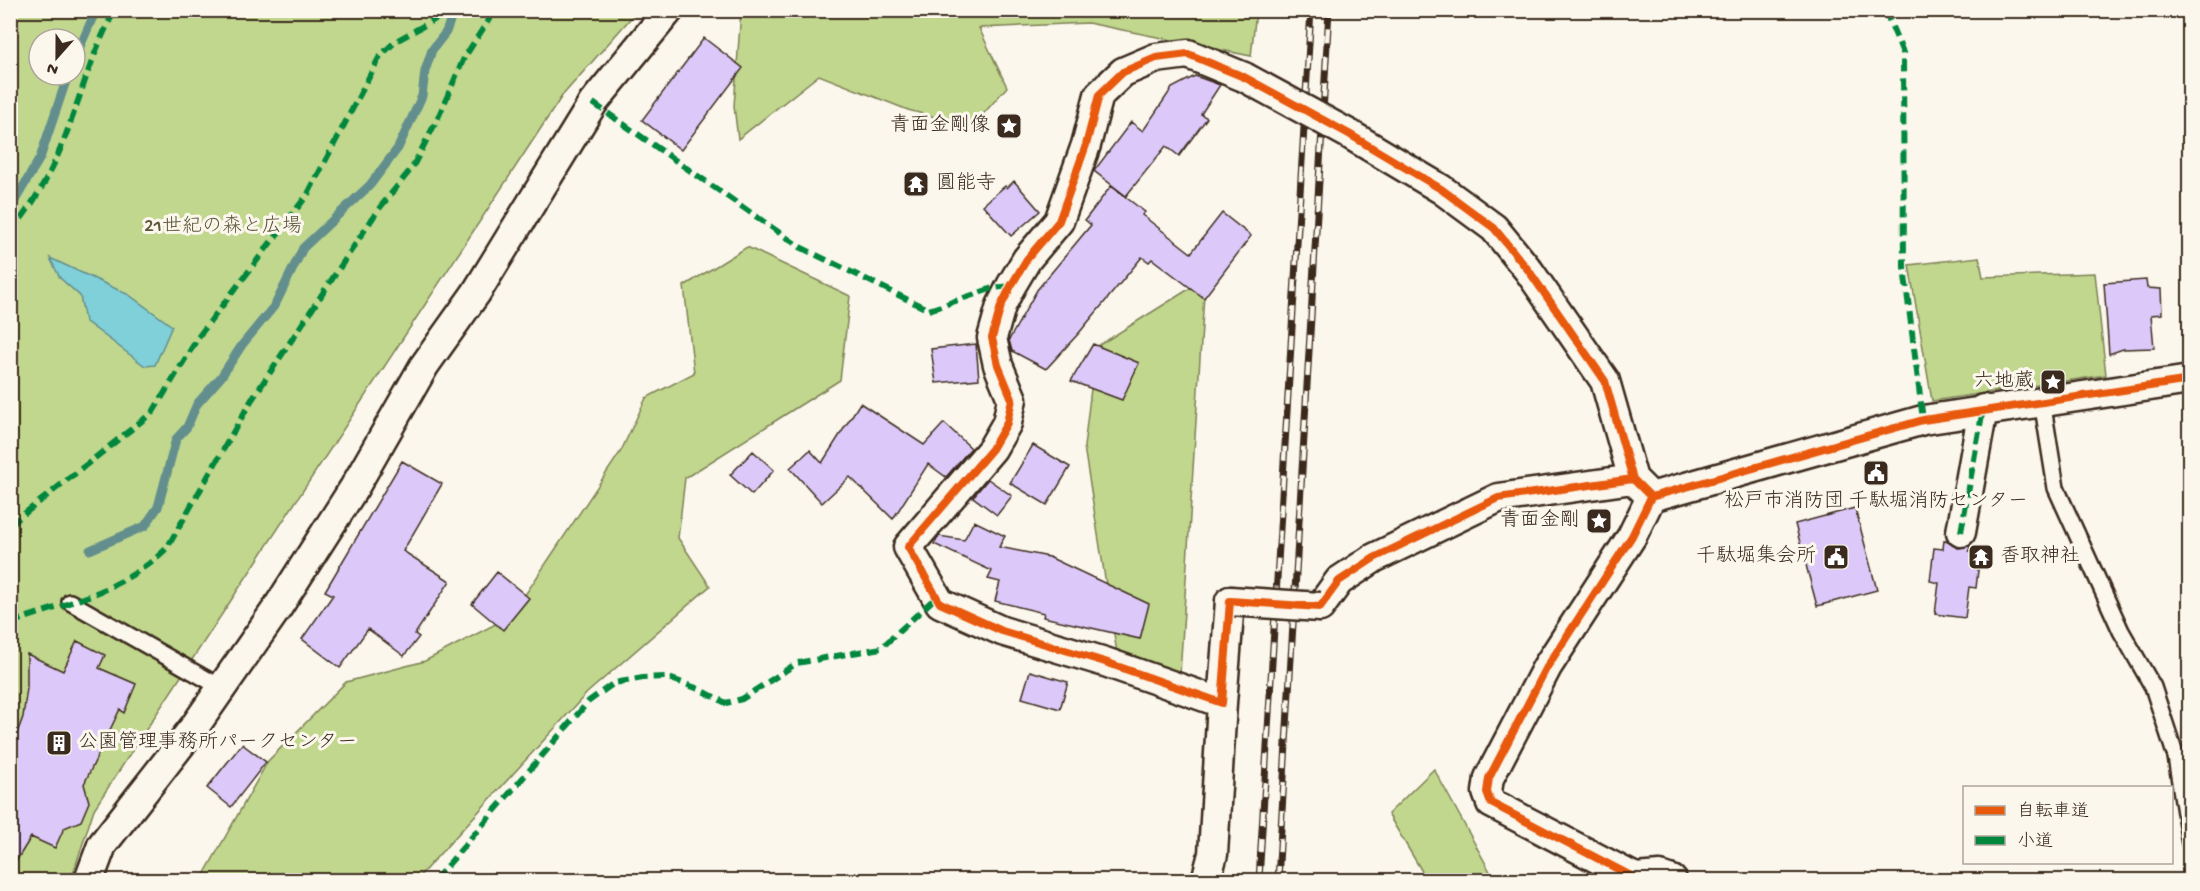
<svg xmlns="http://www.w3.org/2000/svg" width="2200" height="891" font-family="'Gochi Hand','Klee One',sans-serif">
<rect width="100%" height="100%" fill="#fbf7ec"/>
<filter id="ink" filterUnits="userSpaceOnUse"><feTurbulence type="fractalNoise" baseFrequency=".0167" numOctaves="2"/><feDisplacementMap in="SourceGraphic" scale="12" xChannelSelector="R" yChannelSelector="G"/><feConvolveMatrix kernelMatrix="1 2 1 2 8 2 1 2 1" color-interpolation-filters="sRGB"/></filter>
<g filter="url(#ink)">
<!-- green -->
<path fill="#c0d78d" stroke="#7e8056" stroke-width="1.5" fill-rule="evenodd" d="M10,11H637L562,96L94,809L71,880H11ZM39,39H75V75H39Z
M741,11H1256L1251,56L1088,23L979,28L1007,87L972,127L908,110L819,75L738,139L734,106Z
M747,247L850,296L840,380L685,478L678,538L710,586L587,693L416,880H201L268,761L346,682L425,661L511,616L621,451L646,398L694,373L684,286Z
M1979,257L1983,277L2095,273L2106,375L1932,401L1909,265Z
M1205,279L1180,674L1117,653L1084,447L1096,347Z
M1434,769L1494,879V880H1427L1388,814Z"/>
<!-- water -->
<path fill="#80d0d9" stroke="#648e8e" stroke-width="1.5" d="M50,258L129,295L172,326L155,365L145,366L85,321L80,296L60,278Z"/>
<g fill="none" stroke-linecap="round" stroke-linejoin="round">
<!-- stream -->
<path stroke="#648e8e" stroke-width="9" d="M75,58L96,10
M10,209L40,158L68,75
M90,550L145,526L158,507L176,439L187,427L197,404L221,377L242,345L275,305L303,248L370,185L398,148L422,96L425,71L432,50L446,32L454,10"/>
</g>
<!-- building -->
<path fill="#ddc9f9" stroke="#3b2a1e" stroke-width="1.5" d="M704,38L743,68L681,150L642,120Z
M1195,76L1220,85L1201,114L1207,118L1179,156L1166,146L1126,196L1094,171L1131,122L1143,131L1172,88Z
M1014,181L1040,211L1011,236L983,205L1005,186L1007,188Z
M1111,186L1145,212L1142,215L1191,253L1222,213L1251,236L1204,298L1152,259L1149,262L1142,257L1079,333L1046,369L1012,351L1009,340L1037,290L1091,225L1085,220Z
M2146,280L2147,288L2161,289L2162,314L2151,315L2154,348L2123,349L2109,354L2104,283Z
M976,344L979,379L936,383L931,349Z
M1093,344L1139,363L1122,400L1071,381Z
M860,403L924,445L944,423L971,448L946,477L928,464L893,519L850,477L822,503L790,468L810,450L822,463Z
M1033,445L1070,467L1047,505L1010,483Z
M753,451L774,470L752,495L730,475Z
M402,461L442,484L403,551L450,581L415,634L419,637L404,656L368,629L340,668L302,639L333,595L325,591Z
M988,479L1012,496L997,515L973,497Z
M1855,508L1877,590L1817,606L1795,524Z
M974,521L1005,536L999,547L1049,557L1149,604L1140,639L1043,617L1044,613L995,601L1000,582L988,579L992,571L934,544L939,536L964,540Z
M1944,540L1958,548L1970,546L1969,551L1980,553L1976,588L1969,587L1965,618L1935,614L1939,583L1930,581L1934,548L1943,549Z
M497,572L529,598L503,630L472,604Z
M77,641L105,655L99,668L136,684L124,713L120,709L84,784L89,802L81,821L64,828L55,848L31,837L10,871V752L23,717L27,688V654L63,671Z
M1030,671L1068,682L1060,709L1022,698Z
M242,744L266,762L231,807L207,788Z"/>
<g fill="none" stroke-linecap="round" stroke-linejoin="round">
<!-- lane casing -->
<g stroke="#3b2a1e" stroke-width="20">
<path id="lane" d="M2042,401L2056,488L2121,631L2153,687L2176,757L2190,844
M70,602L222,688"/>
</g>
<!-- street casing -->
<g stroke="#3b2a1e" stroke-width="33">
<path id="street" d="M1349,134L1441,189L1494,228L1529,271L1605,381L1633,479L1651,497
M1961,532L1983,409
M1230,601L1222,703L1105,662L1002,631L940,603L908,547L992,449L1007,423L1012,399L998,365L992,338L1001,306L1011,286L1027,259L1059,221L1086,145L1099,95L1123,72L1156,58L1188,54L1244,77
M1320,607L1339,581L1374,558L1498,498L1633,479
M1635,878L1660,876L1672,880
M89,880L102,845L195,726L276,610L354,488L424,366L476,293L593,103L669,10
M1206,880L1213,854L1222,703
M1635,880V878L1491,803L1487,792L1489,778L1547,667L1632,536L1651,497L1923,420L2190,380"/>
</g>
<!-- lane -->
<use href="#lane" stroke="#fbf7ec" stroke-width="15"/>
<!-- street -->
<use href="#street" stroke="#fbf7ec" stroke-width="28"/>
<!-- rail casing -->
<g stroke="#3b2a1e" stroke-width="7">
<path id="rail" d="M1259,880L1311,10
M1278,880L1329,10"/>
</g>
<!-- rail -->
<use href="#rail" stroke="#fbf7ec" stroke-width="4.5" stroke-dasharray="14" stroke-linecap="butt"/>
<!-- street-bridge casing -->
<g stroke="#3b2a1e" stroke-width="33" stroke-linecap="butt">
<path id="street-bridge" d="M1244,77L1349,134
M1230,601L1320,607"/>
</g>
<!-- street-bridge -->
<use href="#street-bridge" stroke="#fbf7ec" stroke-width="28"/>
<!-- quiet -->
<path stroke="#00873e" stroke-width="6" stroke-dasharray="12 6" stroke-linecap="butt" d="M1885,10L1903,53L1904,268L1923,420
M593,103L800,247L929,310L993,288L1011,286
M10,233C26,213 39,194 50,172C76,119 86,63 115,10
M10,525L153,412L199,336L308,194L380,56L396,41L452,10
M1961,532L1983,409
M10,623C67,603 123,591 167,548L251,401L378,210L412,168L437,120L464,58L495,10
M435,880L589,701L614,683L643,678L666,677L699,689L726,703L742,699L797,663L881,648L935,598"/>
<!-- cycleway casing -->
<g stroke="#fbf7ec" stroke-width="11">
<path id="cycleway" d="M1633,479L1498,498L1374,558L1339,581L1320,607L1230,601L1222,703L1105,662L1002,631L940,603L908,547L992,449L1007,423L1012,399L998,365L992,338L1001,306L1011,286L1027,259L1059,221L1086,145L1099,95L1123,72L1156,58L1188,54L1244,77L1349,134L1441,189L1494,228L1529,271L1605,381L1633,479L1651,497
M1635,880V878L1491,803L1487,792L1489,778L1547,667L1632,536L1651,497L1923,420L2190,380"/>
</g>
<!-- cycleway -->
<use href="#cycleway" stroke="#e8590c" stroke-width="8"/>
</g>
</g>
<!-- icons -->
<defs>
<g id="sight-square" transform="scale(1.35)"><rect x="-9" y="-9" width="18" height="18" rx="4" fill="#3b2a1e" stroke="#fbf7ec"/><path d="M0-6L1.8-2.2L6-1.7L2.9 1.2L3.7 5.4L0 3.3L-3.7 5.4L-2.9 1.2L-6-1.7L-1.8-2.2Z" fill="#fff"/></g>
<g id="temple-square" transform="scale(1.35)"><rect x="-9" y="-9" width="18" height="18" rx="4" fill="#3b2a1e" stroke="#fbf7ec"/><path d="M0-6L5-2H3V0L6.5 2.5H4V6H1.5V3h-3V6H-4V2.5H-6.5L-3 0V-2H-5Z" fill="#fff"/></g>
<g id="civic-square" transform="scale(1.35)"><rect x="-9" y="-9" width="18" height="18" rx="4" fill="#3b2a1e" stroke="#fbf7ec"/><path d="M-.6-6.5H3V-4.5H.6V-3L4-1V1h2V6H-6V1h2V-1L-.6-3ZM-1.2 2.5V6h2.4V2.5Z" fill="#fff"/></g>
<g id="building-square" transform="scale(1.35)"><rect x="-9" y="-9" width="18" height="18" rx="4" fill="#3b2a1e" stroke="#fbf7ec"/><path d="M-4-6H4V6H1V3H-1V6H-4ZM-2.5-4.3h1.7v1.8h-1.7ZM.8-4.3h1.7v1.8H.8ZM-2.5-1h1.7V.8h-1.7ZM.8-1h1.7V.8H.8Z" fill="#fff"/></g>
</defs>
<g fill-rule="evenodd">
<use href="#sight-square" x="1009" y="126"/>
<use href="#temple-square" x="916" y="184"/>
<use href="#sight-square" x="2053" y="382"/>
<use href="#civic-square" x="1876" y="473"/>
<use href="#sight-square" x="1599" y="521"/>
<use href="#civic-square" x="1836" y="557"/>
<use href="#temple-square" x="1981" y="557"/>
<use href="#building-square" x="59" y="743"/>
</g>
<g text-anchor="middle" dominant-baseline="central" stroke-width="6" stroke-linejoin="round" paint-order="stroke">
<!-- poi labels -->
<g font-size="20" fill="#3b2a1e" stroke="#fbf7ec" text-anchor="end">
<text x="990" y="126">青面金剛像</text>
<text x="936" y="184" text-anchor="start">圓能寺</text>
<text x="2034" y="382">六地蔵</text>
<text x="1876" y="502" text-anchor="middle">松戸市消防団 千駄堀消防センター</text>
<text x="1580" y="521">青面金剛</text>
<text x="1816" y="557">千駄堀集会所</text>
<text x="2000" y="557" text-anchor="start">香取神社</text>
<text x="78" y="743" text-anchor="start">公園管理事務所パークセンター</text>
</g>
<!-- park labels -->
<g font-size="20" fill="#5c553a" stroke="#fbf7ec">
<text x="223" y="227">21世紀の森と広場</text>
</g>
</g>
<!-- margin -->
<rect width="2200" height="891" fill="none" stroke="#fbf7ec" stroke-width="36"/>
<rect x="18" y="18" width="2164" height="855" fill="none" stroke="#3b2a1e" stroke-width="2" filter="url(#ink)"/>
<!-- legend -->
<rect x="1963" y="786" width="210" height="78" fill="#fbf7ec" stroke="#aea59a" stroke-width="1.5"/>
<rect x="1975" y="806" width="30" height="9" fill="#e8590c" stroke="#aea59a" stroke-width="1.5"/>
<text x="2017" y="816" font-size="18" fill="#3b2a1e">自転車道</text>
<rect x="1975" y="836" width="30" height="9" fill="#00873e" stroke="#aea59a" stroke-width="1.5"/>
<text x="2017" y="846" font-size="18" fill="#3b2a1e">小道</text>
<!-- north arrow -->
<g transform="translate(57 57) rotate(201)"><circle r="28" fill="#fbf7ec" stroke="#aea59a" stroke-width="1.5"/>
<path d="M0-4.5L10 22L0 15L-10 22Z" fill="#3b2a1e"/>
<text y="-9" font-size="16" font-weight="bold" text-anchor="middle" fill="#3b2a1e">N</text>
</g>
</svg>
